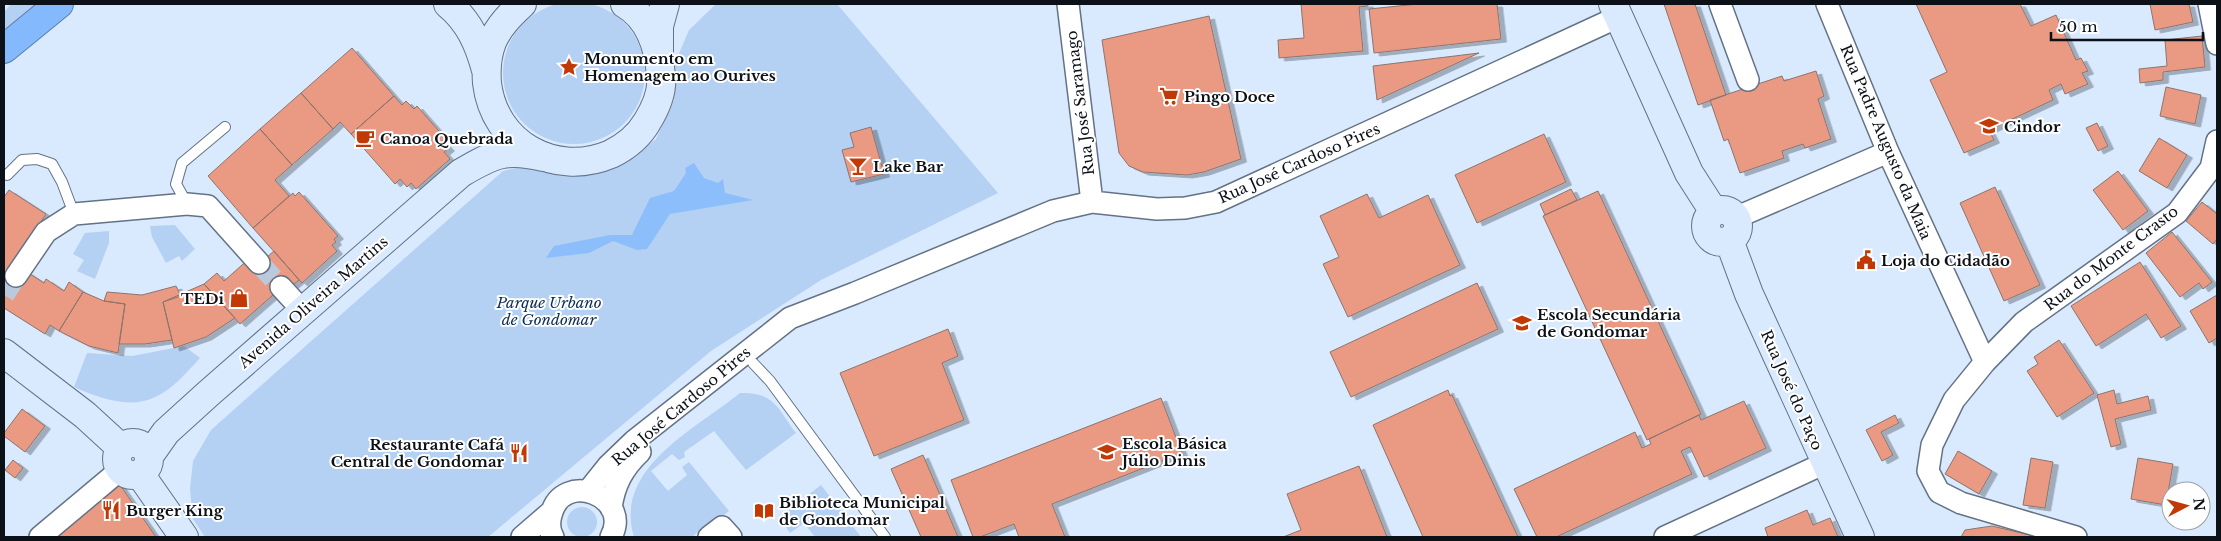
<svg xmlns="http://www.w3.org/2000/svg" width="2221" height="541" font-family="'Libre Baskerville',serif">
<defs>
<filter id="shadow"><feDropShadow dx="5.5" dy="3" stdDeviation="0" flood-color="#0004"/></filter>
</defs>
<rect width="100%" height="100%" fill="#d9eaff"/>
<!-- green -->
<path fill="#b4d0f3" d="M503 73a71 71 0 1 1 142 0a71 71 0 1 1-142 0Z
M11,4H39L4,33V12Z
M716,4H837L998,193L821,280L711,351L488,537H205L193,519L190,489L193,461L211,430L503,171L525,166L558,174H591L627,162L656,139L674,99L675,63L689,30Z
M175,225L195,249L182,261L179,256L166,263L152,237L150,226Z
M109,231V243L95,279L77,271L84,260L73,254L85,233Z
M184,346L200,358C187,372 171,391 153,398C128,409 97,397 74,387L87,353L132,356Z
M740,393C775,392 777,408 796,433L746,470L714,431L684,452L685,457L679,460L672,454L651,471L668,491L687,475L682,467L689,462L729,511L720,518L718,516L692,537H634C613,468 696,429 740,393Z
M821,485L861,537H815L804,523L790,533L779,517Z
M567 522a15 15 0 1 1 30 0a15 15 0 1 1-30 0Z"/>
<!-- water -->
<path fill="#8dbefc" d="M694,163L704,178L718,183L723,179L725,193L753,200L670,214L647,249L637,250L613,241L589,253L546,258L554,246L610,235H632L650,198L674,191L686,173L685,168Z"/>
<!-- building -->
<path fill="#ea9982" stroke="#8d746c" filter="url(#shadow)" d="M1301,4H1368V6L1359,7L1363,51L1279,58L1278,40L1304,38Z
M1418,4H1497L1501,39L1374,53L1369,9Z
M1664,4H1695L1726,95L1698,105Z
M1916,4H2020L2031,26L2056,15L2076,60L2081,58L2088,71L2082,73L2088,84L2065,94L2061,84L2049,90L2053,100L1989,130L1994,140L1964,153L1930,80L1947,72Z
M2150,4H2189L2193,22L2155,30Z
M1209,16L1241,159L1204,172L1187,175L1143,172L1129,166L1119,153L1102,40Z
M2202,36L2205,67L2163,72V80L2140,83L2139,69L2167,66L2165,40Z
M352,48L394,96L351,134L340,122L333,129L301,93Z
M1479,53L1377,100L1373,66Z
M1816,71L1824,96L1818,99L1831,139L1805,148L1803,144L1782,151L1784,158L1740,173L1728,139L1724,141L1710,100L1782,76L1784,81Z
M2166,87L2201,95L2195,124L2160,116Z
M301,93L333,129L292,165L260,129Z
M394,96L402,105L406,101L414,109L417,106L445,138L442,141L449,148L444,152L450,159L416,189L411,183L407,187L400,179L395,184L351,134Z
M2097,123L2108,146L2098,151L2086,128Z
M871,127L884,174L851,182L842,150L854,147L850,133Z
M260,129L292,165L275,180L289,196L253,228L208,176Z
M1544,134L1566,182L1477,223L1455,175Z
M2159,138L2187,155L2167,188L2139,171Z
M2118,171L2148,211L2123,230L2093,190Z
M1995,187L2040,285L2004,301L1960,203Z
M1571,189L1577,200L1545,215L1540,204Z
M9,190L46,214L4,281V197Z
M1598,191L1701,414L1647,440L1543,216Z
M299,192L338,236L334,239L336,242L332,245L337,251L302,283L253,228L293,193L295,196Z
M1367,194L1379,218L1428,195L1460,265L1348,317L1323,264L1339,257L1320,216Z
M2202,202L2217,214V239L2213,244L2186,221Z
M2172,232L2212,282L2203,289L2199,283L2180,297L2146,253Z
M274,251L299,280L293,285L289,281L240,324L204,284L217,273L224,281L251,257L258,265Z
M2140,262L2181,326L2161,338L2146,314L2096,346L2071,306Z
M10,272H27L44,283L46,279L64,291L69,282L83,292L59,331L50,325L45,334L4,308V281Z
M1477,283L1498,329L1351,397L1330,352Z
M204,284L235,318L206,337L174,348L163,302Z
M176,286L181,296L163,302L172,340L145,344H119L125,304L104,301L107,292L142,295Z
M83,292L104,301L125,304L118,353L89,346L59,331Z
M2217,295V338L2209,343L2190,311Z
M948,329L958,356L942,363L964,420L874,456L840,373Z
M2059,340L2094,393L2057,417L2027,371L2038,364L2034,357Z
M1448,390L1450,396L1452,395L1518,537H1423L1373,425Z
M2114,390L2117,404L2148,396L2151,410L2115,419L2121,444L2111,447L2097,395Z
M1161,398L1182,453L1052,504L1065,537H1019L1014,524L980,537H973L951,480Z
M1744,401L1766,448L1704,477L1690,447L1681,451L1692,474L1556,537H1537L1514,489L1635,432L1642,448L1651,444L1649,439L1699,415L1701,420Z
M22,409L45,426L25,452L4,436V433Z
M1895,415L1899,423L1881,432L1893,455L1882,461L1866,430Z
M1958,451L1992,471L1979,494L1945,474Z
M923,455L958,537H921L891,469Z
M2031,458L2053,462L2045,508L2023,505Z
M2138,458L2173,464L2166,505L2131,499Z
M13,460L23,468L15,478L5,470Z
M1359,466L1387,537H1283L1301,530L1287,494Z
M118,482L156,537H52Z
M1807,510L1813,525L1830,518L1838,537H1768L1765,528Z
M1992,526L2030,535V537H1961L1965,530Z"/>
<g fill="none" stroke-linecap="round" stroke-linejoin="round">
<!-- street-tunnel -->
<path stroke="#bac9dc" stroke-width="21" stroke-dasharray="21 11" stroke-linecap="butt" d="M259,263L281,287
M4,295L16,276"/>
<!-- lane casing -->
<g stroke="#647285" stroke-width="12">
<path id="lane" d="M7,175L22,160L37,159L52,164L62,182L74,214
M187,204L176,184L182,163L225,127
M753,363L770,381L885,537"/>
</g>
<!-- street casing -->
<g stroke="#647285" stroke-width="24">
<path id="street" d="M1068,4L1092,202
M1720,4L1748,80
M1827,4L1888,152L1985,362
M2209,4L2217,44
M1735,218L1888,152
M16,276L46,232L74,214L187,204L208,206L259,263
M281,287L303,311
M588,491L608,466L634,441L790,318L855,293L1053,211L1092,202L1157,209L1185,208L1216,202L1618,17
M611,508C614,485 623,468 640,452
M40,537L120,470
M522,537L551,512
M553,537C549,530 549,522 551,515C562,469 633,496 611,537
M709,537L722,527L731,537
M1665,537L1825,463
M2076,537L1961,503L1939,492L1928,471L1932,445L1954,400L1985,362L2024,322L2177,213L2211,168L2217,141"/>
</g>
<!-- secondary casing -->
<g stroke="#647285" stroke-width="30">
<path id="secondary" d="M448,4C469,21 479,44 486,70
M522,4C510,15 499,26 492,42C487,55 486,70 487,83C494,144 555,178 611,154C625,147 639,136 647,122C655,109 663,92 661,76C659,49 650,19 625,4
M1613,4L1689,173L1714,212
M659,51V26L665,4
M1706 226a16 16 0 1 1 32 0a16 16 0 1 1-32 0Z
M1729,240L1749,294L1860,537
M4,353L85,415L121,448
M117 459a16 16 0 1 1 32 0a16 16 0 1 1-32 0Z
M149,456L166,432L209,393L461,173C493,154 506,148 543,157
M140,474L184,537"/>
</g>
<!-- highway casing -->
<g stroke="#5a7ead" stroke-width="30">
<path id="highway" d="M4,49L59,4"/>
</g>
<!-- lane -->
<use href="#lane" stroke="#fff" stroke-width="10"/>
<!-- street -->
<use href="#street" stroke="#fff" stroke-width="21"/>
<!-- secondary -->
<use href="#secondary" stroke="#daeafe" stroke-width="28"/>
<!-- highway -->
<use href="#highway" stroke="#84b9fd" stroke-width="28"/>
</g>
<!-- icons -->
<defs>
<g id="sight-bare" transform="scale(1.5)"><path d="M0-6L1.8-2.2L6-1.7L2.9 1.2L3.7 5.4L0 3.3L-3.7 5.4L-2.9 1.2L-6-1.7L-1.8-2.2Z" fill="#c13905" stroke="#fff" stroke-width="2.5" paint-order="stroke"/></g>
<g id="supermarket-bare" transform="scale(1.5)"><path d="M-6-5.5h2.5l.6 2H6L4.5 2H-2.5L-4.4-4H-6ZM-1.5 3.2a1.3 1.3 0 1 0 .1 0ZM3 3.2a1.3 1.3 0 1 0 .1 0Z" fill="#c13905" stroke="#fff" stroke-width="2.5" paint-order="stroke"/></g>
<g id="university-bare" transform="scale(1.5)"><path d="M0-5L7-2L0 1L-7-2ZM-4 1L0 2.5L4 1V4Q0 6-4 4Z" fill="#c13905" stroke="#fff" stroke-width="2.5" paint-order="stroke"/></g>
<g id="cafe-bare" transform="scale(1.5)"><path d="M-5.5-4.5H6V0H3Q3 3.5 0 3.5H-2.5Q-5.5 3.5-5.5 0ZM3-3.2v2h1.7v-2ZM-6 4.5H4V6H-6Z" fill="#c13905" stroke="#fff" stroke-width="2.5" paint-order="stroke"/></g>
<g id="bar-bare" transform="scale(1.5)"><path d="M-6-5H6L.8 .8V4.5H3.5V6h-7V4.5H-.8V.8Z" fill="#c13905" stroke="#fff" stroke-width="2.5" paint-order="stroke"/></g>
<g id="civic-bare" transform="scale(1.5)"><path d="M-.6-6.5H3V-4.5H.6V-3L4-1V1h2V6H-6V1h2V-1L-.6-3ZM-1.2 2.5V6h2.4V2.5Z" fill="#c13905" stroke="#fff" stroke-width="2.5" paint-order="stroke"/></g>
<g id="shop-bare" transform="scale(1.5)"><path d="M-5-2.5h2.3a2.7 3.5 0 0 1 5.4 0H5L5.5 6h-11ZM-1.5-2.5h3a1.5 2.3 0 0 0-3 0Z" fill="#c13905" stroke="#fff" stroke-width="2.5" paint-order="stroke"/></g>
<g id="school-bare" transform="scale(1.5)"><path d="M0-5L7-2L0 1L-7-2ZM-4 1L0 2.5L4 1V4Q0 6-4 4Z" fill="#c13905" stroke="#fff" stroke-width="2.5" paint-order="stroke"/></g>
<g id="restaurant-bare" transform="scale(1.5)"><path d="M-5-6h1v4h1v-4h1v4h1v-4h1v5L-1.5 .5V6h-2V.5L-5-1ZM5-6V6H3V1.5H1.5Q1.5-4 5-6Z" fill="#c13905" stroke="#fff" stroke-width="2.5" paint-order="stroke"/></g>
<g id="library-bare" transform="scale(1.5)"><path d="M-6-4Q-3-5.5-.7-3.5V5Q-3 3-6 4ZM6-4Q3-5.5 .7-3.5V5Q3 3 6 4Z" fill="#c13905" stroke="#fff" stroke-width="2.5" paint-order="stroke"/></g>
</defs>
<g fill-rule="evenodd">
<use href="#sight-bare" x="569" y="67"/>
<use href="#supermarket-bare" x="1169" y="96"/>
<use href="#university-bare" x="1989" y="126"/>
<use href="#cafe-bare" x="365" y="138"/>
<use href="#bar-bare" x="858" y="166"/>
<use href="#civic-bare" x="1866" y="260"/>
<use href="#shop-bare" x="239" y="298"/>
<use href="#school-bare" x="1522" y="323"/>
<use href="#school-bare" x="1107" y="452"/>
<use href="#restaurant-bare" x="519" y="453"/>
<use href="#restaurant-bare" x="111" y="510"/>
<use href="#library-bare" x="764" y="511"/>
</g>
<g text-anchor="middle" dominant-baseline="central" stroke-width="4" stroke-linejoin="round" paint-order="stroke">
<!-- poi labels -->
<g font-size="15" font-weight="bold" fill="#0c1118" stroke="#fff" text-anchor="start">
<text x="584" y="58">Monumento em<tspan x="584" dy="17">Homenagem ao Ourives</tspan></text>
<text x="1184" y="96">Pingo Doce</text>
<text x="2004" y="126">Cindor</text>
<text x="380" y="138">Canoa Quebrada</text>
<text x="873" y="166">Lake Bar</text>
<text x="1881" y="260">Loja do Cidadão</text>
<text x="224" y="298" text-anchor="end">TEDi</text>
<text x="1537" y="314">Escola Secundária<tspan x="1537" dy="17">de Gondomar</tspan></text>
<text x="1122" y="443">Escola Básica<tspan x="1122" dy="17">Júlio Dinis</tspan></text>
<text x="504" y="444" text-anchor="end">Restaurante Cafá<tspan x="504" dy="17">Central de Gondomar</tspan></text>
<text x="779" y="502">Biblioteca Municipal<tspan x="779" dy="17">de Gondomar</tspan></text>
<text x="126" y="510">Burger King</text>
</g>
<!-- street labels -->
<g font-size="15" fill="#0c1118" stroke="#fff">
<text transform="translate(1080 103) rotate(-97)">Rua José Saramago</text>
<text transform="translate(1886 142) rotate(67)">Rua Padre Augusto da Maia</text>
<text transform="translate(1299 163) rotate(-24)">Rua José Cardoso Pires</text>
<text transform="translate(2111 258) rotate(-37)">Rua do Monte Crasto</text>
<text transform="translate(313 302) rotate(-41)">Avenida Oliveira Martins</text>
<text transform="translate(1792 390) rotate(66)">Rua José do Paço</text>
<text transform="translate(681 406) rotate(-40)">Rua José Cardoso Pires</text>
</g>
<!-- park labels -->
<g font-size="15" font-style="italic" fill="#0c2d54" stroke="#fff">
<text x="549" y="302">Parque Urbano<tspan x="549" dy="17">de Gondomar</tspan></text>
</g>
</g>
<!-- border -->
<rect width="2221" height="541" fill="none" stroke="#0c1118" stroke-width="10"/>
<!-- north arrow -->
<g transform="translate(2186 506) rotate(84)"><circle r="24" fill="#ffffff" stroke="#9ea0a3"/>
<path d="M0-4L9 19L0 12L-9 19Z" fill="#c13905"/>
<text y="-8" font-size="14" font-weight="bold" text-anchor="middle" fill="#0c1118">N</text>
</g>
<!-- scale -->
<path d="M2051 32v8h152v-8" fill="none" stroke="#0c1118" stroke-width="2.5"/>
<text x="2058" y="32" font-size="15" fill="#0c1118" stroke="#ffffff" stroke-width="4" paint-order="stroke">50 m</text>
</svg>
